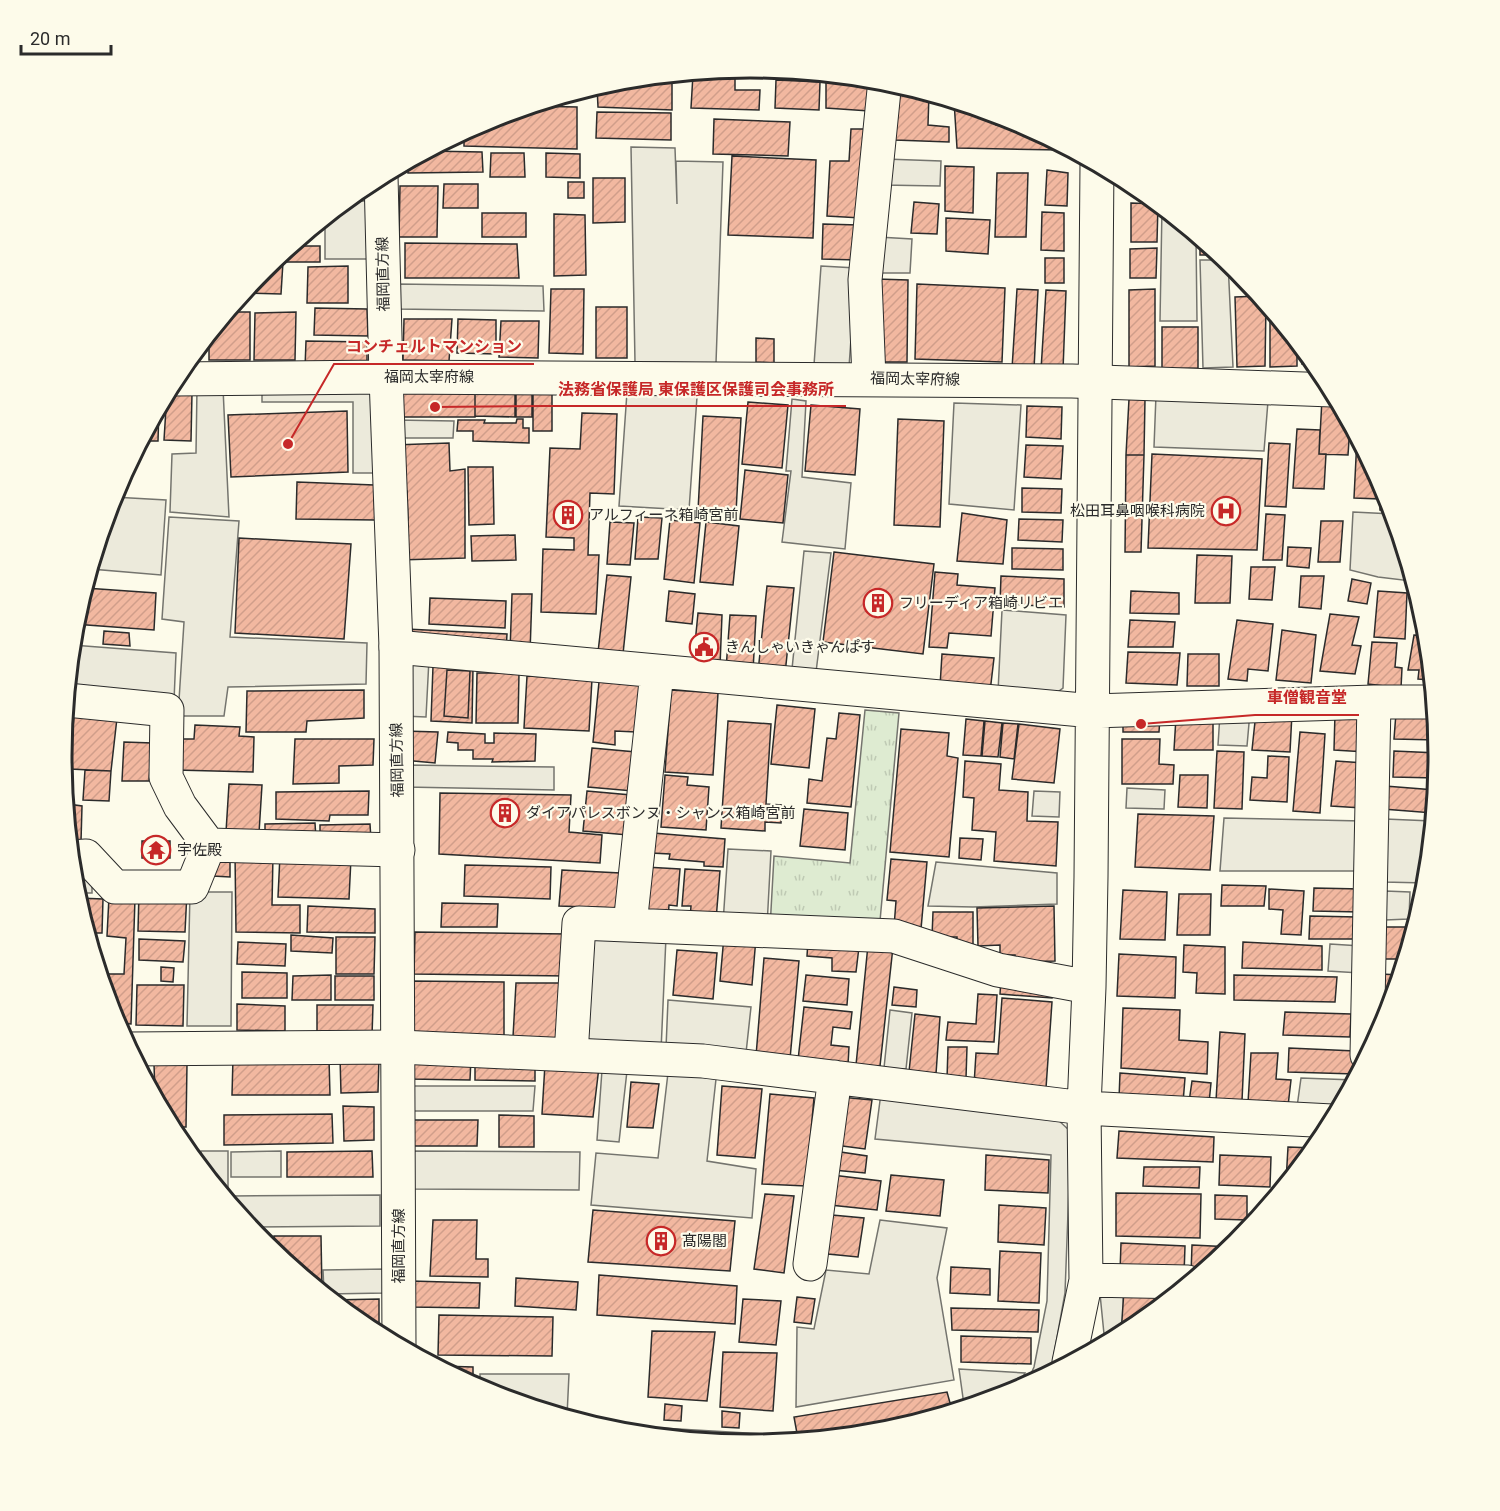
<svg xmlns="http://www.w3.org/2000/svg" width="1500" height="1511" font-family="Roboto,'Noto Sans JP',sans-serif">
<defs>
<pattern id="park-tufts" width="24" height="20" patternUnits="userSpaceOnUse" patternTransform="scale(1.5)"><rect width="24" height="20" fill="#deebd1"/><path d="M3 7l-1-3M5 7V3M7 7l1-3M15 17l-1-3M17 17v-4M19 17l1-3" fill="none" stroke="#bfcab4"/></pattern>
<pattern id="building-hatch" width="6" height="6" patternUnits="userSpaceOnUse" patternTransform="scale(1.5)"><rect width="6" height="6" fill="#f2b8a0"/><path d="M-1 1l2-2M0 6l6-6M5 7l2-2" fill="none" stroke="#d09e8a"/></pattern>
</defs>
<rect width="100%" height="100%" fill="#fdfbea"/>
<!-- park -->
<path fill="url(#park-tufts)" stroke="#74746e" stroke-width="1.5" d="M865,710L899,713L879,932L770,928L774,856L850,863Z"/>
<!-- parking -->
<path fill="#eceadb" stroke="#74746e" stroke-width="1.5" d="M631,147L675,148L677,204L676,161L723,162L716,363L635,362Z
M885,159L941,161L940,186L882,185Z
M346,201H375V259H325V218Z
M1162,207L1196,235L1197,321H1160Z
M878,237L912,239L910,273H876Z
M1200,260H1226L1228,262L1233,367L1203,368Z
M821,266L856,268L849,367L814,365Z
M396,284L543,286L544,311L396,309Z
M262,384H375L376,473H353V402H262Z
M197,388H223L229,517L170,512L172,454L196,453Z
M627,392L697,397L689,510L619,506Z
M1156,395L1268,401L1264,451L1154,447Z
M792,399L806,401L802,477L851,483L845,549L782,542L791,471H786Z
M954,403L1021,405L1014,510L949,504Z
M395,420L454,421L453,438H395Z
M113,497L166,500L161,575L91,569Z
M1353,512L1393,514L1411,576V581L1378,577L1350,570Z
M169,517L239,521L230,637L367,643L366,684L228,687L224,716H178L184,622L162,619Z
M804,551L831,553L816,672L792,669Z
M1002,610L1066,615L1063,688L1052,696L998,692Z
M72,645L176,653L174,701L69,691Z
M404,659H429L426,717L403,716Z
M1250,712L1247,746L1218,745L1220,714Z
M406,765L554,767V790L405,787Z
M1127,788L1165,790L1164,809L1126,808Z
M1034,791L1060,792L1059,817L1032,816Z
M1224,818L1362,821L1361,871H1220Z
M1385,819L1432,821L1426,883L1383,882Z
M728,849L771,851L767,926L723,923Z
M936,862L1057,873V904L973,907L928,906Z
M73,870H92V893H76Z
M1385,891L1410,892L1409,919L1385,920Z
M190,892H232L231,1026H187Z
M589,934L666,937L661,1051L582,1047Z
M1330,944L1361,946L1360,973L1328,971Z
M668,1000L751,1007L746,1053L666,1048Z
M890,1010L912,1013L906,1069L884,1068Z
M602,1070L627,1071L619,1142L597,1140Z
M668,1073L716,1079L707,1161L756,1169L752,1218L591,1205L596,1153L658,1158Z
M1301,1078L1354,1080L1337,1111L1297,1107Z
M409,1086H535L533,1111H408Z
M881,1093L1056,1118L1071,1132L1065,1293L1052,1365L1048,1373L1026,1385L1034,1367L1047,1301L1051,1155L875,1139Z
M201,1151H228V1200L201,1167Z
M281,1151V1177H231V1152Z
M410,1151L580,1152L579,1190L409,1189Z
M380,1195V1226L251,1227L232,1204V1196Z
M880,1220L947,1228L937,1278L954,1380L796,1407L797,1327L814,1329L826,1270L869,1274Z
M387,1269L386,1293L326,1294L324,1292L323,1270Z
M1123,1284L1124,1332L1102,1344L1104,1334L1100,1294Z
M959,1369L1025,1373L1016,1390L968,1405H964Z
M480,1374H569L567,1416L486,1391L480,1388Z
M593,1424L763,1434L762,1443L750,1444L615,1431Z"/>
<!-- building -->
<path fill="url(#building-hatch)" stroke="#2b2b2b" stroke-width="1.5" d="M768,69L807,73L768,71Z
M680,74L679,78L644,77Z
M693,74L735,76V90H760L759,110L691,108Z
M776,80L820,82L819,110L775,108Z
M826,80L871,83L869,111L826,108Z
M612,81L672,82V110L598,107L597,86Z
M898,84L929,94L928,125L949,127V142L895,140Z
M954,101L994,114L996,125L1025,126L1060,144V150L957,148Z
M530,106L577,107V149L464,146V131L487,119Z
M597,112L671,113V140L596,138Z
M1004,116L1014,120L1023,124H1005Z
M714,119L790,122L788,156L713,154Z
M851,129H865L861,218L827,216L830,161H849Z
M427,151L482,152L483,172L408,173L407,162Z
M491,153H524L525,177H490Z
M546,153L580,154V178L546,177Z
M732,156L816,160L813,238L728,235Z
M945,166L974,167L973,213L945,211Z
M1047,170L1068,173L1067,206L1045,205Z
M997,173H1028L1026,237H995Z
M593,178H625V222L593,223Z
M568,182H584V198H568Z
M444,184H478V208H443Z
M400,186H438L437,237H399Z
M914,202L939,204L937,234L911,233Z
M1131,203L1158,204L1157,242H1131Z
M1042,212L1064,213V251L1041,250Z
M482,213H526V237H482Z
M554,214L585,215L586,275L554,276Z
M946,218L990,220L988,254L946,251Z
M823,224L858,225L857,260L822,259Z
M304,235V246H320V262H283L281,294L243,293L263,268Z
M1200,239L1220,255H1200Z
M405,243L517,244L519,278H405Z
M1157,248L1156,278H1130V249Z
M1045,258H1064V283H1045Z
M348,266V303H307L308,267Z
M1234,267L1237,269L1244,277H1234Z
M876,279L908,280L907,362H875Z
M917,284L1005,288L1002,362L915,359Z
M551,289H584L583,354L549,353Z
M1017,289L1038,290L1034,369H1012Z
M1155,289V366L1129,367V290Z
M1046,290L1066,291L1063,370H1041Z
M1260,296L1266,304L1265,366L1237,367L1235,297Z
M596,307H627V358H596Z
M315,308L367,309L368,336L314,335Z
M1270,309L1297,342V366L1270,367Z
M227,312H250V360H209V335Z
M296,312L295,360H254L255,313Z
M404,319H452L449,361L403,360Z
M458,319L496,320V354L457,353Z
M501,321H539L538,358L499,357Z
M1162,327H1198V368L1162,369Z
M756,338L774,339V363L756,362Z
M203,341V356H192Z
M306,341L367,342V370L305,368Z
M1302,348L1315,364H1302Z
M408,387H475V417H395L396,398Z
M475,387H515V417L475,416Z
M516,388H532V417H516Z
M533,388H552V431H533Z
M167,392L192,393L191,441L164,440Z
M1129,399H1145L1144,455H1126Z
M1322,399L1337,400L1350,425L1348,455L1319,454Z
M748,402L788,405L782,468L742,464Z
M811,405L860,409L855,475L805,471Z
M1027,406L1062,407L1061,439L1026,437Z
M159,408L158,441H141Z
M347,411L348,472L231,477L228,415Z
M582,413L617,414L614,494L590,493L588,555H599L596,614L541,612L543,549L574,550V538L546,537L550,448L580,449Z
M703,416L741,418L736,513L698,511Z
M517,419H523V428H529V443L473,441V431H457L458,420H485L484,423H516Z
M898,419L944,421L940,527L894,525Z
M1297,429L1320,430L1319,454H1326L1324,489L1293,488Z
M1357,438L1386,492L1392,510H1380V499L1354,498Z
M449,443L450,471L465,469V558L399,560L398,520H408L407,491H395L394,445Z
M1269,443L1290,444L1286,507L1265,506Z
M1026,445L1063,446L1061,479L1024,477Z
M1152,454L1262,459L1257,550L1148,548Z
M1126,455H1144L1141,552H1125Z
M468,467H493L494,524L469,525Z
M745,470L788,475L783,523L740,519Z
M124,473L123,490H115Z
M297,482L374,485L375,520L296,519Z
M1022,488L1062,489L1061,513L1022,512Z
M962,513L1007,520L1003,564L957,561Z
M1266,514L1285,515L1282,560H1263Z
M638,517L662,518L658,559H635Z
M1019,519L1063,520L1062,542L1018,540Z
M670,520L700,523L694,583L664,579Z
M1321,521H1343L1340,562H1318Z
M610,522L634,523L630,565L607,564Z
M706,522L739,526L733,585L700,582Z
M515,535L516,560L472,561L471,536Z
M239,538L351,544L344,639L235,633Z
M1288,547L1311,548L1309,568L1287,566Z
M1012,548L1063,549V570L1012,569Z
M834,552L934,564L923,654L823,642Z
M1197,555L1232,556L1230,603H1195Z
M1251,567H1275L1272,600L1249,599Z
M935,572L958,574L957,585L995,588L991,636L949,633L947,648L929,647Z
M607,575L631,577L623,654L598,652Z
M1001,576L1064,579V607L1000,604Z
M1301,576H1324L1321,609L1299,607Z
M1352,579L1371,583L1367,604L1348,601Z
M767,586L794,588L785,674L758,672Z
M85,588L156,593L154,630L74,624Z
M669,591L695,594L692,624L666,621Z
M1131,591L1179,593V614L1130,613Z
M1378,591L1407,593L1405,639L1374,637Z
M512,594H532L530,653L510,652Z
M1417,594L1422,609H1416Z
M430,598L506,601L505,628L429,624Z
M698,613L722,615L720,666L693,664Z
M1330,614L1359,617L1352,645L1361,646L1355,674L1320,671Z
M730,615L756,616L753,671L726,669Z
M1130,620L1175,622L1173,647H1128Z
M1237,620L1273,624L1268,671L1248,669L1247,681L1228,679Z
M406,629L507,634L506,651L405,645Z
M1282,630L1316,635L1311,683L1276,680Z
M104,631L129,633L130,646L103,644Z
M1414,635L1427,636L1431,680L1418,679L1419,670H1408Z
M1372,642L1397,643L1395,667L1402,668L1401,688L1368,684Z
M1128,652L1180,653L1177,685L1126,683Z
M942,654L994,658L990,692L940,686Z
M1188,654H1219V686H1187Z
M433,666L473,668L472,723L431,721Z
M447,670L470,671L468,718L444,716Z
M477,673H519L518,723H476Z
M527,676L592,679L589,731L524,728Z
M599,682L640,685L636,732L615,731V745L593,742Z
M364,690V718L307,721L306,732H246L247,691Z
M671,690L718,693L713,775L665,772Z
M777,705L815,709L809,768L771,764Z
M1256,712L1292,713L1290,752L1252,750Z
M839,713L860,715L851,807L807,803L809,779L822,781L827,738L836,739Z
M1335,713H1366V752L1334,750Z
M1396,713L1434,714L1437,740L1394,739Z
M74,715L117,718L111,771L70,769Z
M1123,717H1160L1159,732H1123Z
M1176,717L1213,718V750H1174Z
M966,719L984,721L981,756L963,755Z
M728,721L771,724L766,804L782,805L781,823L765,822V831L721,828Z
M985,721L1002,723L998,757L982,756Z
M1003,723L1018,724L1014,759L1000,757Z
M1019,724L1060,729L1054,783L1012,779Z
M195,725L240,727L239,736L254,737L253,772L176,770V739H194Z
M901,729L949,733L947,756L958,758L949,857L890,852Z
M403,731L438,732L435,763L403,760Z
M448,732L485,734V743H494V733L536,734L535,761L492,762L493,759H473V750H458V743L447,742Z
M1300,732L1325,734L1320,813L1293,811Z
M295,739H374L373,765L339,766V783L293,784Z
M1122,739H1160L1159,764L1174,765L1173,784H1122Z
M124,742L152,743L149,781H122Z
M592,748L636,752L633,791L588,787Z
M1217,751L1244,752L1242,809L1214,808Z
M1394,751L1438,753L1436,778L1393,777Z
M1268,756L1289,757L1287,802L1250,800L1252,777L1267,778Z
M965,761L1001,764L999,790L1028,792L1027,821L1058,822L1056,866L994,861L996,832L972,830L974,798L963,797Z
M1336,761L1364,763L1362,808L1331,806Z
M85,770L111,771L109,801L83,800Z
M665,775L688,777L687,785L709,787L706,830L661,827Z
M1180,775H1208L1207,808L1178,807Z
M229,784L262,785L259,833L226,832Z
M1385,786L1435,790L1433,813L1383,809Z
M369,791L368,815H330L329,821L276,819V792Z
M587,791L631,795L628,835L583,831Z
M65,792H69L68,804L82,806L81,842H70Z
M440,793L571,795L569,832L602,835L600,863L439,854Z
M804,809L848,813L845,850L800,846Z
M1138,814L1214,816L1210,870L1135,867Z
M315,823L316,839H265V824Z
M370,824L371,840H320V825Z
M653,833L725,839L723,867L704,866V862L669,859L670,854L651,853Z
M960,838L983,839L981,860L959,858Z
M142,841H170V858H142Z
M213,854L230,855V877L213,876Z
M235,854L273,855L272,905H300V933L236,932Z
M280,855L351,858L349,899L278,897Z
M891,859L927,862L921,929L894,927L896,901L887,900Z
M465,865L551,867L550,899L464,896Z
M645,867L680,869L677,906L669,905L668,919L641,917Z
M685,869L720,871L716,920L690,919L691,906H682Z
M562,870L620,873L617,908L559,906Z
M1222,885L1266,886L1264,906H1221Z
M1314,888L1361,889L1360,912L1313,911Z
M1269,889L1304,891L1301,935L1281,934L1283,910L1269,909Z
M1123,890L1167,892L1165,940L1120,939Z
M139,892H187L185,932L138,931Z
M1419,893H1424L1419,911Z
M1179,894H1211L1210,935H1177Z
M109,897L135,898L131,1024L116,1023L104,985V974H124L126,938L107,936Z
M77,898L103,899L102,933H88Z
M442,903L498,904L497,927H441Z
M308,906L375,909V933L307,932Z
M1054,906L1055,961L1015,962V955H1000V945L978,946L977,908Z
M933,912H973V945H957V937H932Z
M1310,916L1357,917L1356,939H1309Z
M1385,927H1414L1404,959H1383Z
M415,932L569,934L568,976L414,974Z
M291,935L333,938L332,953L291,951Z
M724,936L756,938L752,985L720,981Z
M336,937H375L374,974H336Z
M139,939L185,941L183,962L139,960Z
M808,941L859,947L856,972L832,971V958L807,956Z
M238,942L286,944L285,966L237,964Z
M1243,942L1322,946V970L1242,968Z
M868,945L893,947L880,1066L856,1065Z
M1184,945L1225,947V994L1196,993L1197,973L1183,972Z
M677,950L717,953L713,999L673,995Z
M1119,954L1176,957L1175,998L1117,996Z
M764,958L799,961L790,1059L756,1056Z
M161,967L174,968L173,982L161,981Z
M242,972L287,973V998H242Z
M1381,974L1399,975L1388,1012H1378Z
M331,975V1000H292L293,976Z
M806,975L849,979L847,1005L803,1001Z
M1234,975L1337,977L1335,1002L1234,1000Z
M335,976H374V1000H335Z
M1001,979L1052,982V998L1000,994Z
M411,981L504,982V1037L410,1036Z
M516,983H564L563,1038L513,1037Z
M137,985H184L183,1026L136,1025Z
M894,987L917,990L916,1007L892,1005Z
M978,994L997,995L994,1042L946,1040L948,1022L976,1024Z
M1002,998L1052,1002L1046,1088L974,1085L976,1053L998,1054Z
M237,1004L285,1006V1031L237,1030Z
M317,1005H373L372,1036L317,1035Z
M804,1007L852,1012L850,1029L833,1027L831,1045L849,1047L848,1065L798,1060Z
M1123,1008L1180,1010L1179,1040L1208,1042L1207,1074L1121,1068Z
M1285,1012L1351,1014L1350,1037L1283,1035Z
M915,1014L940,1017L936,1074L909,1072Z
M1220,1032L1245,1034L1242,1101H1216Z
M948,1047H967L966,1078L947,1079Z
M1289,1048L1355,1051V1074L1288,1072Z
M1251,1053H1278L1276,1079L1291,1080L1288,1106L1248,1103Z
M409,1056L471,1058L470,1080L409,1079Z
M340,1057L379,1058L378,1092L341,1093Z
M233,1058L329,1059L330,1095H232Z
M475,1059H535V1081L475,1080Z
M154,1064H187L186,1127H172L155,1095Z
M545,1064L599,1067L593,1117L542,1114Z
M1120,1073L1185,1078L1183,1103L1119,1099Z
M1192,1081L1211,1083L1209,1103L1189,1102Z
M631,1082L659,1084L653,1128L627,1127Z
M722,1086L762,1089L755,1158L717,1155Z
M770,1094L814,1098L806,1186L762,1184Z
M840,1097L872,1100L865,1149L835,1145Z
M343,1106L374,1107V1140L344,1141Z
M332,1114L333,1143L224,1145V1115Z
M499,1115L534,1116V1147H499Z
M410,1120H478L477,1146H409Z
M1119,1131L1214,1137L1213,1162L1117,1158Z
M1288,1147L1314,1148L1286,1182Z
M372,1151L373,1177H287V1152Z
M834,1151L867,1156L865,1173L833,1170Z
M986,1155L1049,1160L1048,1193L985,1190Z
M1220,1155L1271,1157L1270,1187L1219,1185Z
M1144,1167H1200L1199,1188L1143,1186Z
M832,1175L881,1181L877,1210L830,1205Z
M891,1175L944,1180L940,1216L886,1211Z
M1116,1193L1201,1194L1200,1238L1116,1236Z
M765,1194L794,1196L784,1273L754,1269Z
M1215,1195L1247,1196V1220L1215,1219Z
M999,1205L1046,1208L1044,1245L998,1242Z
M593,1210L735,1221L730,1271L588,1262Z
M832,1215L864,1218L858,1257L828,1254Z
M433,1220H477L476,1259H488V1277L430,1276Z
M274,1236H321L322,1290L274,1251Z
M1121,1243L1185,1246L1184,1275L1120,1272Z
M1192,1245L1231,1247L1197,1275H1191Z
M1000,1251L1041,1253L1039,1303L998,1301Z
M951,1267L990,1269V1295L950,1293Z
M599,1275L737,1286L735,1324L597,1315Z
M516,1278L578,1282L576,1310L515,1306Z
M411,1281L480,1283L479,1308L410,1307Z
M1124,1290L1176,1293L1132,1328L1121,1334Z
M797,1297L815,1299L811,1324L794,1322Z
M379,1299V1334L367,1328L333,1300Z
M743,1299L781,1301L776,1345L739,1342Z
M951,1308L1039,1310L1038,1332L952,1330Z
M439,1315L553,1317L552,1356L438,1355Z
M652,1331L715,1332L707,1401L648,1397Z
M961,1336L1031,1338V1364L961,1362Z
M723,1352L777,1353L773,1411L720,1407Z
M439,1366L473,1367V1384Z
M947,1392L952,1410L884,1431L798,1439L794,1417Z
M665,1404L682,1406L681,1421L664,1420Z
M722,1411L740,1413L739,1428L722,1427Z"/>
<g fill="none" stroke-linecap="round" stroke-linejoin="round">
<!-- minor casing -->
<g stroke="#2b2b2b" stroke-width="35">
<path id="minor" d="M869,379L865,280L885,80
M396,647L1093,711L1374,702H1433
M67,700L167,710L166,777L180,806L209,845
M72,857L86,856L115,887H192L209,845L398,850
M630,925L657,672
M130,1049L399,1047L703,1061L1084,1108L1332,1121
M571,1055L579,923L894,936L998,970L1089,987
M1367,1055L1374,702
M810,1264L835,1077
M1086,1280L1188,1282
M1069,1362L1086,1280L1084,1108L1089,987L1091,877L1097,164"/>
</g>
<!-- major casing -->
<g stroke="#2b2b2b" stroke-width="35">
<path id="major" d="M381,176L386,377L396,647L399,1345
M174,379L386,377L1072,381L1332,390"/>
</g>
<!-- minor -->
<use href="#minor" stroke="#fdfbea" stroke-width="33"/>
<!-- major -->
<use href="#major" stroke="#fdfbea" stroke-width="33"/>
</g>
<!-- icons -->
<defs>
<g id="hospital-ring" transform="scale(1.5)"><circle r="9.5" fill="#fdfbea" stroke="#c62828" stroke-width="1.5"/><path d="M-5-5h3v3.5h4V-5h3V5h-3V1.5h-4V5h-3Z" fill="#c62828"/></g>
<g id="building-ring" transform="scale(1.5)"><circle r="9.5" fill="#fdfbea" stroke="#c62828" stroke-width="1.5"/><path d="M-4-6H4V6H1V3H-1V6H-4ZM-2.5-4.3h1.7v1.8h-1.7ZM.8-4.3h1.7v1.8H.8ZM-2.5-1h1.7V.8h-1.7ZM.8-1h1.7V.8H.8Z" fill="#c62828"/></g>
<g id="civic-ring" transform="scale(1.5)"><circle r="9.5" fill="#fdfbea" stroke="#c62828" stroke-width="1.5"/><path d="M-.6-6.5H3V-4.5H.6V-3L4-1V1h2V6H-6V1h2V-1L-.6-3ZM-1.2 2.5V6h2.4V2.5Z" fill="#c62828"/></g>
<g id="temple-ring" transform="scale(1.5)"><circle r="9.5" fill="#fdfbea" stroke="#c62828" stroke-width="1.5"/><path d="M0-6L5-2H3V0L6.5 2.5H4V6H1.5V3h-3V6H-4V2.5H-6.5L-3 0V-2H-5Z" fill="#c62828"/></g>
</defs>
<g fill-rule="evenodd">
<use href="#hospital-ring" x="1226" y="511"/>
<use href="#building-ring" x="568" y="515"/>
<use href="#building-ring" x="878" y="603"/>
<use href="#civic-ring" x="704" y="647"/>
<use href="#building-ring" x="505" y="813"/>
<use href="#temple-ring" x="156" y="850"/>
<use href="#building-ring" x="661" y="1241"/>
</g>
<g text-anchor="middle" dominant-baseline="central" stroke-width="4.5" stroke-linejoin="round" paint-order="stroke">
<!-- street labels -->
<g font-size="15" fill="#2b2b2b" stroke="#fdfbea">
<text transform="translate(383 274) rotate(-91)">福岡直方線</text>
<text x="429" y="377">福岡太宰府線</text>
<text transform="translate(915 379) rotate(1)">福岡太宰府線</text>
<text transform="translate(397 760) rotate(-91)">福岡直方線</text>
<text transform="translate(399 1246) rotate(-90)">福岡直方線</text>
</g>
<!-- poi labels -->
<g font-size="15" fill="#2b2b2b" stroke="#fdfbea" text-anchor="start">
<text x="1205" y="511" text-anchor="end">松田耳鼻咽喉科病院</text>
<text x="589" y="515">アルフィーネ箱崎宮前</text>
<text x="899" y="603">フリーディア箱崎リビエ</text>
<text x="725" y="647">きんしゃいきゃんぱす</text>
<text x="526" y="813">ダイアパレスボンヌ・シャンス箱崎宮前</text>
<text x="177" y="850">宇佐殿</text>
<text x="682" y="1241">髙陽閣</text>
</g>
</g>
<!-- crop -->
<path d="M0 0H1500V1511H0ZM72 756a678 678 0 1 1 1356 0a678 678 0 1 1-1356 0Z" fill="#fdfbea" fill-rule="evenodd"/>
<path fill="none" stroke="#2b2b2b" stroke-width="3" d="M72 756a678 678 0 1 1 1356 0a678 678 0 1 1-1356 0Z"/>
<!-- callouts -->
<path fill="none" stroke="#c62828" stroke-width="2" d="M288 444L334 364H534M435 407L546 406H846M1141 724L1255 715H1359"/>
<g fill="#c62828" stroke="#fdfbea" stroke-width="2">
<circle cx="288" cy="444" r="6"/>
<circle cx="435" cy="407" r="6"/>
<circle cx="1141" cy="724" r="6"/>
</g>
<g font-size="16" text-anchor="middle" font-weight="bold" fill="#c62828" stroke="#fdfbea" stroke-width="4.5" stroke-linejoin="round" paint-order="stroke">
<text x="434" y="352">コンチェルトマンション</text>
<text x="696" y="395">法務省保護局 東保護区保護司会事務所</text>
<text x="1307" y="703">車僧観音堂</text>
</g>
<!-- scale -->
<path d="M21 45v9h90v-9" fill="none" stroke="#2b2b2b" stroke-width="3"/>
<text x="30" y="45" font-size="18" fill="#2b2b2b" stroke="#fdfbea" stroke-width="4.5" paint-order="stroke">20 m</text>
</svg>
